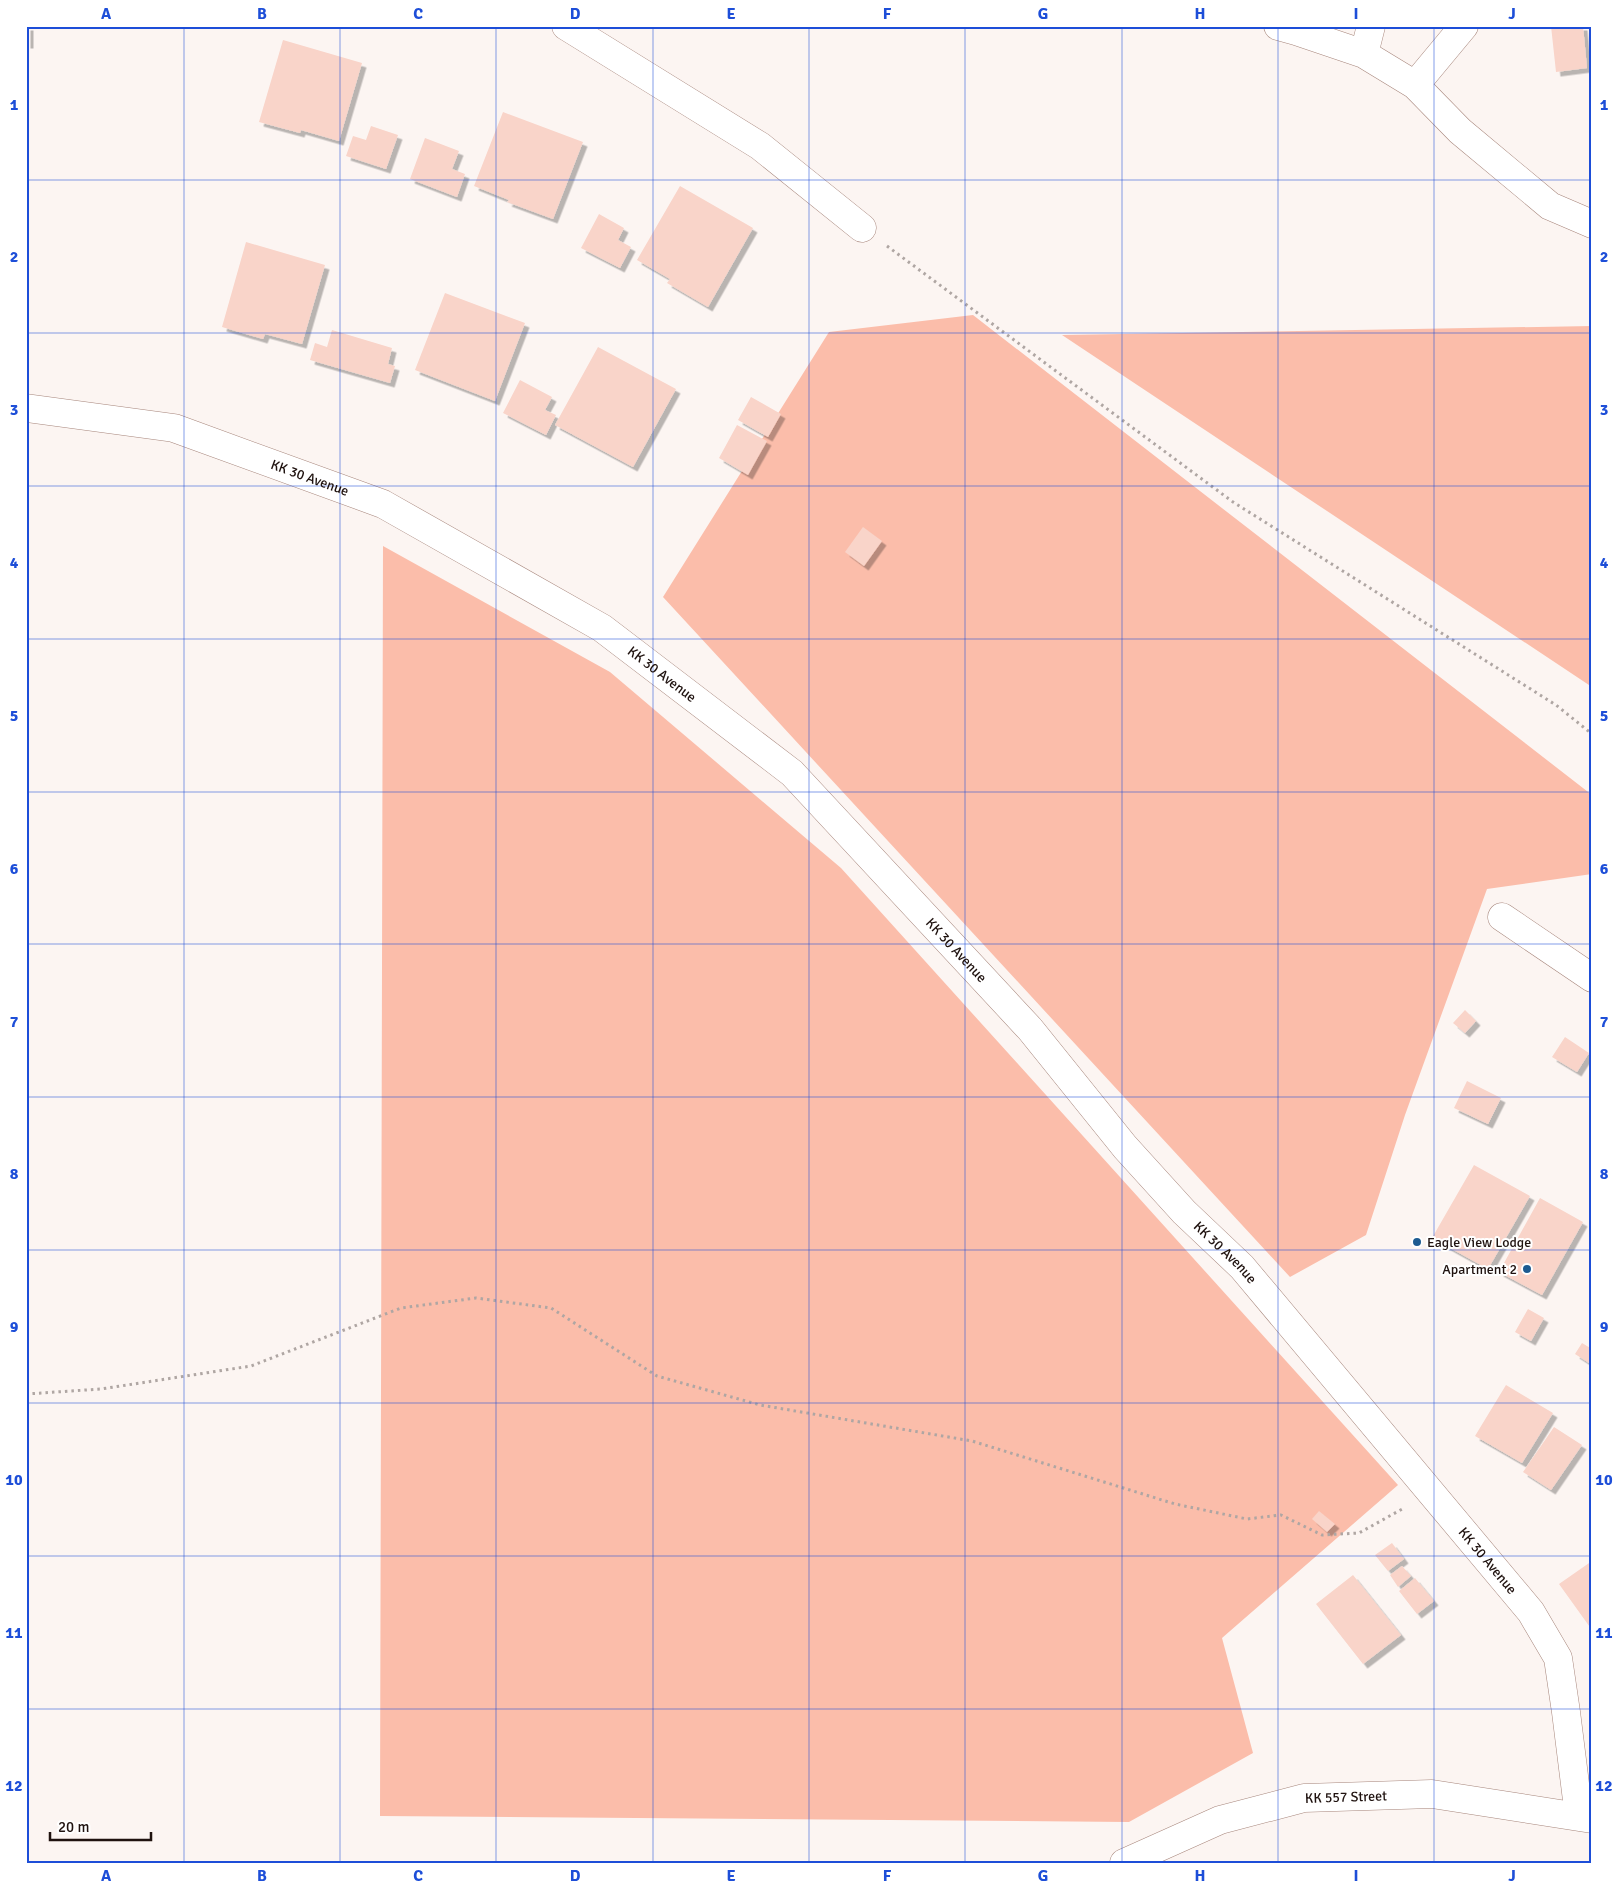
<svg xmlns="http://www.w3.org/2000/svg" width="1618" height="1889" font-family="Signika,sans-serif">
<defs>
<filter id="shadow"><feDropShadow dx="4.5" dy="4.5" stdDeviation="0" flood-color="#0004"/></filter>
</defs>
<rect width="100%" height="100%" fill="#fcf5f2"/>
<!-- green -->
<path fill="#fbbdaa" d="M973,315L1592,795V874L1487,889L1405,1115L1366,1235L1290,1277L663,597L829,332Z
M1592,326V687L1062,335Z
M383,546L610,672L841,868L1398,1485L1222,1638L1253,1753L1129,1822L380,1816Z"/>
<!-- building -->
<path fill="#f9d4c9" filter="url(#shadow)" d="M26,26H29V44H26Z
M1551,26H1583L1587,68L1556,72Z
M283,40L362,63L339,141L301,130L300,133L259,122Z
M503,112L583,142L553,219L507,202L509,200L474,186Z
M371,126L398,135L386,169L346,156L353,136L366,140Z
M425,138L459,151L452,169L465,174L457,197L410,179Z
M680,186L753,228L708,307L667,283L670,279L637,260Z
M599,214L624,228L618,240L631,247L620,268L581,248Z
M246,242L325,265L302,344L265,334L263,339L222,327Z
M445,293L525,323L495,401L415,370Z
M332,330L392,348L388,364L395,366L390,383L310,360L315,343L327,347Z
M598,347L676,389L633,467L555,425Z
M520,380L552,397L545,410L556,415L546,435L503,413Z
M751,397L781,414L768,437L738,420Z
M737,425L767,441L748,475L719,458Z
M863,527L882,541L864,566L845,552Z
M1465,1010L1476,1021L1465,1033L1453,1023Z
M1565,1037L1589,1053L1577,1072L1552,1057Z
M1467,1081L1501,1098L1488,1124L1454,1108Z
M1474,1165L1530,1196L1488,1269L1432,1238Z
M1540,1198L1583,1222L1542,1295L1499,1272Z
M1528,1309L1544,1318L1531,1341L1515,1332Z
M1582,1343L1592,1349V1359L1589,1363L1575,1354Z
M1506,1385L1553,1413L1522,1463L1475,1436Z
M1554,1427L1582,1445L1551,1490L1523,1472Z
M1319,1511L1335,1524L1327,1532L1312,1519Z
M1392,1543L1404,1559L1388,1571L1375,1555Z
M1592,1561V1630L1559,1584Z
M1402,1566L1411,1576L1398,1587L1390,1575Z
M1353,1575L1401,1635L1363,1664L1316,1604Z
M1415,1578L1434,1601L1417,1614L1399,1591Z"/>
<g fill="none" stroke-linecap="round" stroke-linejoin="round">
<!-- street casing -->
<g stroke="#a7867c" stroke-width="29">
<path id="street" d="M566,26L760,146L862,228
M1278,26L1296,31L1364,54L1415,85L1460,131L1550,206L1592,224
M1364,54L1371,26
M1415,85L1464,26
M1502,917L1592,978"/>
</g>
<!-- secondary casing -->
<g stroke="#a7867c" stroke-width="29">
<g id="secondary">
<path id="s1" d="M26,408L174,428L383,504L602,628L792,773L1030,1029L1125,1147L1184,1212L1242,1267L1531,1612L1558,1658L1566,1712L1579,1816"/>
<path id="s2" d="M1124,1863L1220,1820L1304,1798L1432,1794L1592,1819"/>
</g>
</g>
<!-- path -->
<path stroke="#afa6a3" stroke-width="3" stroke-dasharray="2.5 4" stroke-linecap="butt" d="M887,246L1233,502L1556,705L1592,734
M26,1394L101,1389L251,1366L401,1308L476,1298L551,1308L657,1376L760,1405L972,1441L1175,1504L1247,1519L1281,1515L1322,1535L1359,1533L1404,1508"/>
<!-- street -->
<use href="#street" stroke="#fff" stroke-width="28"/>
<!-- secondary -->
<use href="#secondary" stroke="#fff" stroke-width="28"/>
</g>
<!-- grid -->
<path fill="none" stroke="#1d4ed8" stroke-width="1" stroke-opacity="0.55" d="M184,26V1863M340,26V1863M496,26V1863M653,26V1863M809,26V1863M965,26V1863M1122,26V1863M1278,26V1863M1434,26V1863M26,180H1592M26,333H1592M26,486H1592M26,639H1592M26,792H1592M26,944H1592M26,1097H1592M26,1250H1592M26,1403H1592M26,1556H1592M26,1709H1592"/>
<!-- markers -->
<g fill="#1d5b91" stroke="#fff" stroke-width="2">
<circle cx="1417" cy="1242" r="5"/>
<circle cx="1527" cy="1269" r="5"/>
</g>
<g text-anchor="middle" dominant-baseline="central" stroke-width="4" stroke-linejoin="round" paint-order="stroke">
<!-- street labels -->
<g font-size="14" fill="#1f120f" stroke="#fff">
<text stroke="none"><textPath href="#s1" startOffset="294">KK 30 Avenue</textPath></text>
<text stroke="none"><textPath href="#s1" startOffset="699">KK 30 Avenue</textPath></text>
<text stroke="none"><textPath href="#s1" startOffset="1104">KK 30 Avenue</textPath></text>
<text stroke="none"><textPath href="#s1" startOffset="1509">KK 30 Avenue</textPath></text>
<text stroke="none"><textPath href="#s1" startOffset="1914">KK 30 Avenue</textPath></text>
<text stroke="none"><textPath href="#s2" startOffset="234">KK 557 Street</textPath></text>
</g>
<!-- poi labels -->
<g font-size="14" fill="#1f120f" stroke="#fff" text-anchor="start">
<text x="1427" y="1242">Eagle View Lodge</text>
<text x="1517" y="1269" text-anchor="end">Apartment 2</text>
</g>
</g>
<!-- border -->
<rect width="1618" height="1889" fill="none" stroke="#ffffff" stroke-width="55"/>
<!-- scale -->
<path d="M50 1832v8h101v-8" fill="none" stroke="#1f120f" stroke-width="2.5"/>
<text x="58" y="1832" font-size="15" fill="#1f120f" stroke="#ffffff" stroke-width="4" paint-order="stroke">20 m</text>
<rect x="28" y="28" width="1562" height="1834" fill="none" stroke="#1d4ed8" stroke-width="2"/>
<g font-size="16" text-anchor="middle" font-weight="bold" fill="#1d4ed8">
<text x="106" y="19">A</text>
<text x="262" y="19">B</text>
<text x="418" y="19">C</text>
<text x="575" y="19">D</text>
<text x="731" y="19">E</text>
<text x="887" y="19">F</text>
<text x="1043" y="19">G</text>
<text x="1200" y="19">H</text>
<text x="1356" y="19">I</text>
<text x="1512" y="19">J</text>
<text x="14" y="110">1</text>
<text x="1604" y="110">1</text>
<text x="14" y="262">2</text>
<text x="1604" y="262">2</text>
<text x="14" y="415">3</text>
<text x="1604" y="415">3</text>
<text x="14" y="568">4</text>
<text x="1604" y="568">4</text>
<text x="14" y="721">5</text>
<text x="1604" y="721">5</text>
<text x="14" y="874">6</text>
<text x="1604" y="874">6</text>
<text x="14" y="1027">7</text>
<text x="1604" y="1027">7</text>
<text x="14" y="1179">8</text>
<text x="1604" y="1179">8</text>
<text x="14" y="1332">9</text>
<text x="1604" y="1332">9</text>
<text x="14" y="1485">10</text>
<text x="1604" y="1485">10</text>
<text x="14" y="1638">11</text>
<text x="1604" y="1638">11</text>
<text x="14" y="1791">12</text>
<text x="1604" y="1791">12</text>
<text x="106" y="1881">A</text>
<text x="262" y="1881">B</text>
<text x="418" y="1881">C</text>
<text x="575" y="1881">D</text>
<text x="731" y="1881">E</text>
<text x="887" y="1881">F</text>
<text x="1043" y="1881">G</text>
<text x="1200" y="1881">H</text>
<text x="1356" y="1881">I</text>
<text x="1512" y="1881">J</text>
</g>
</svg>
